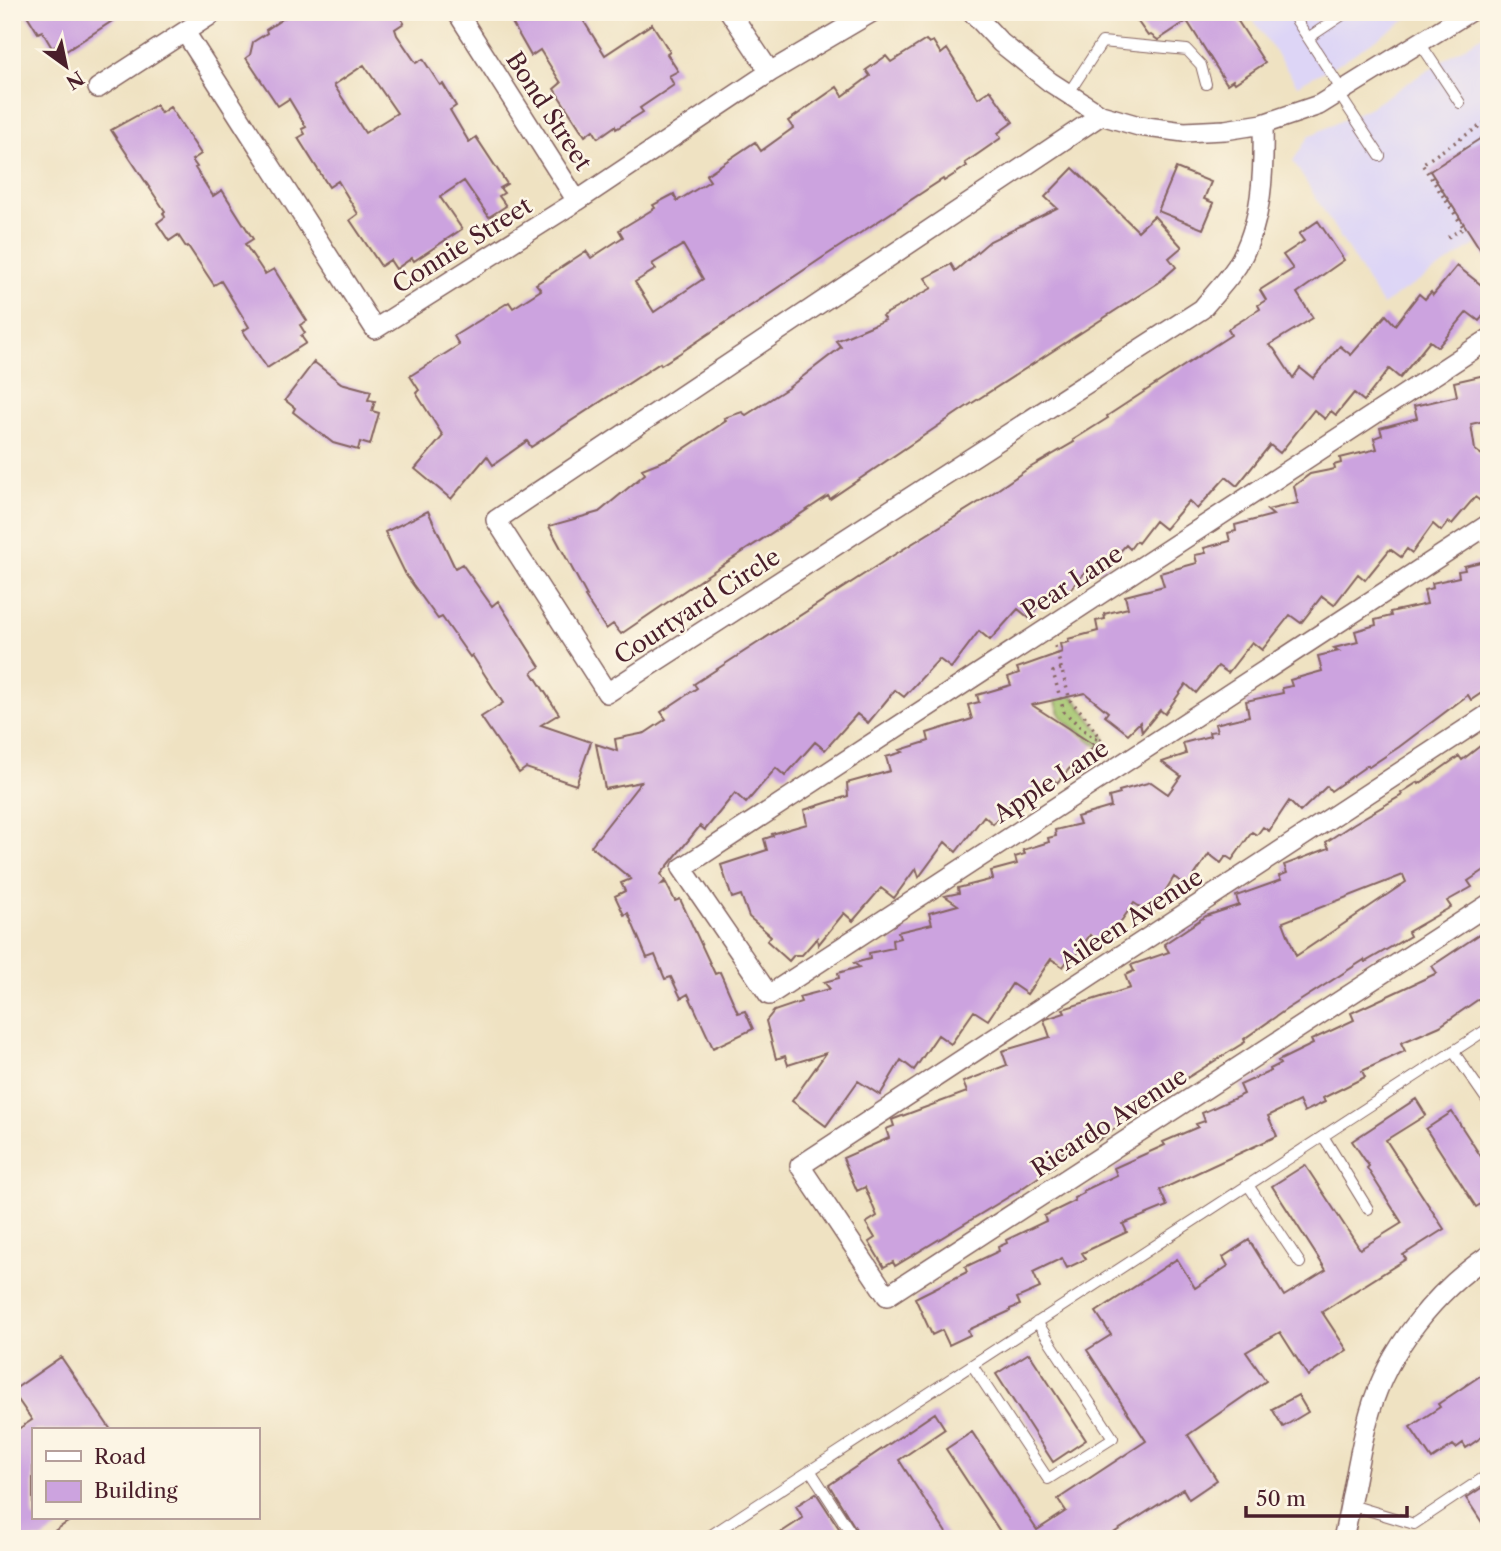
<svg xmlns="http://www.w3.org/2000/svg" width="1501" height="1551" font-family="'Libre Caslon Text',serif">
<rect width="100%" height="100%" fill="#fcf5e5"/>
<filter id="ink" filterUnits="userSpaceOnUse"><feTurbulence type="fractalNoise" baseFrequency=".0143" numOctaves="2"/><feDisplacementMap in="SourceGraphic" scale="14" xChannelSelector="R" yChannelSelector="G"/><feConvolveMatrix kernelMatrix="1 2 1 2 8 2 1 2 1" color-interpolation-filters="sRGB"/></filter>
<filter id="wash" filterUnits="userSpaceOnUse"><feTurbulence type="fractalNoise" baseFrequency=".00686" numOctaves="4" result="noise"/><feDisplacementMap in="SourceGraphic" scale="28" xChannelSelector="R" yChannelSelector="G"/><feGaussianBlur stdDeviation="1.57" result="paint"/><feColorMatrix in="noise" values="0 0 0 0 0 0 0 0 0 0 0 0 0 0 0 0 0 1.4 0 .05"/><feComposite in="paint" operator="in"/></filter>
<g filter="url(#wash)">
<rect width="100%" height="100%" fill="#efe2c2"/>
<!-- built -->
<path fill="#ddd5f6" d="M1248,12H1418L1343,61L1297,85Z
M1489,31V236L1382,305L1293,161L1309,136L1372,106Z"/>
<!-- green -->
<path fill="#a4c66e" stroke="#77724c" stroke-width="2" d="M1064,664L1073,696L1105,738L1099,747L1066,722L1060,714L1046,669Z"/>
<g id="blocks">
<!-- building -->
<path fill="#cca3df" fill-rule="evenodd" d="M25,12H126L66,51L61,43L52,48L42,31L38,33Z
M293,12H397L404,23L395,29L397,35L416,63L423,59L440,85L443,84L456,106L450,110L469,142L476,137L507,184L500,188L504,193L499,196L506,206L489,217L464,181L440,197L462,229L414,261L412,258L396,269L390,260L381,266L350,220L358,214L338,181L329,187L298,138L305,134L302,129L306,127L289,99L278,106L246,58L250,55L253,42L267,33L266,30ZM364,65L397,113L365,133L334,85Z
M506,12H578L605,55L652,24L670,52L667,54L678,71L669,76L674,85L640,108L643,112L616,129L615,126L598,138L593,130L585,136L554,89L561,83L540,50L531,56Z
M1131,12H1232L1265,63L1235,83L1233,80L1227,84L1187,21L1158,40L1151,35L1148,36Z
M926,40L929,43L933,41L941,54L947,49L978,98L990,90L1013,122L998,133L1001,138L965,163L967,166L944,181L943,179L825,256L680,353L661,365L660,363L531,447L527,441L493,465L487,456L451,499L415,469L443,436L416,393L419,390L410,376L459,345L454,336L509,302L513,308L541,290L536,284L557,270L586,251L591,258L623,237L619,230L655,208L653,205L674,194L677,201L710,181L706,175L755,142L761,151L793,128L788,121L837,87L843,96L870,76L866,70L886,56L891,62ZM683,245L703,279L654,312L635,282L656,269L652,264Z
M156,105L161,113L170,107L201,154L192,160L197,167L195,168L213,196L222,190L253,239L245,244L265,274L274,269L307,321L300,325L305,333L301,336L306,343L267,368L243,331L249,327L221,281L214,285L188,246L186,247L178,235L169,241L157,223L165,217L163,213L165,211L111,130Z
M1489,133V263L1430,171Z
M1073,168L1138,231L1154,216L1182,247L1169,258L1176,267L1158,283L966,407L830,499L828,496L706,576L621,634L613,624L606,629L585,597L587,596L549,526L599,512L645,474L642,469L670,458L726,421L724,418L742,412L746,415L788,388L841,347L836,341L885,320L882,316L932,288L925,278L951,264L955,271L990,241L1057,208L1045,197Z
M1176,168L1211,182L1204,199L1214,203L1203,229L1158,211Z
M1318,221L1344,260L1297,293L1313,318L1269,345L1274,349L1293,378L1300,368L1313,378L1340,346L1351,355L1386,315L1395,325L1419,294L1425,299L1431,292L1433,295L1457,266L1489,291V309L1479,321L1467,312L1438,347L1430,341L1400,378L1389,369L1364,401L1354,393L1336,415L1331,411L1325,419L1314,410L1280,453L1270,445L1237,486L1226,477L1197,509L1189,501L1165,529L1155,521L1138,543L1136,541L1130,549L1126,545L1101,572L1092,564L1064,597L1053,588L1029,618L1018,609L990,640L979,631L951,668L939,659L904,697L895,690L868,723L857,714L825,750L815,742L785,776L776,768L746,803L735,793L705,830L700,826L661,874L665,881L662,884L666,883L675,901L680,899L715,974L720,972L738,1013L745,1011L753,1029L713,1048L688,994L681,998L671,977L665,979L655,955L647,958L628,913L624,915L615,896L625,891L621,883L631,879L591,846L641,782L605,789L596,744L617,751L615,739L645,733L666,719L661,712L697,688L694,684L889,558L984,499L1026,470L1074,442L1073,440L1108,418L1107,416L1231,335L1228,329L1260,309L1258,305L1266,300L1260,290L1293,269L1283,255L1304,241L1299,234Z
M314,362L341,383L371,391L368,400L375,401L372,411L379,413L370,445L360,442L358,450L333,443L293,412L295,408L285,400Z
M1489,374V420L1471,424L1475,450L1489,460V492L1482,502L1475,497L1452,524L1448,522L1441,531L1433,524L1412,553L1407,549L1401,557L1390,549L1365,580L1358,574L1334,605L1322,596L1301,623L1290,615L1262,650L1252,642L1228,673L1218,666L1196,693L1186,684L1165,714L1160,710L1142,732L1140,722L1128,734L1105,716L1108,712L1085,693L1032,705L1094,745L1081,766L1075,762L1057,783L1052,778L1030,802H1023L1019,807L1013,802L993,824L984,816L956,852L945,842L919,877L916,868L894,898L881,888L853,921L844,913L818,945L817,938L802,955H794L789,961L767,941L771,936L749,917L741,895L732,898L721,865L767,850L764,839L773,836L772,834L807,824L804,810L848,796L847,783L890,771L886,757L903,752L900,750L929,741L927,733L972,719L968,705L979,702L977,695L1011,685L1008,677L1019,673L1017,668L1062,652L1060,644L1069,642L1068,639L1098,631L1096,621L1105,619L1104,614L1128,608L1125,596L1164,586L1160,573L1197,563L1195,555L1206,553L1204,548L1230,541L1228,533L1236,531L1235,525L1273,515L1267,510L1298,503L1294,486L1310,474L1335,469L1334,465L1341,463L1340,458L1377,449L1374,438L1382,435L1380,428L1417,418L1414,406L1457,396L1454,382Z
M428,511L455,568L462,564L492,606L498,601L540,667L532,672L559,714L541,725L591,742L576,785L526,768L519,773L481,717L503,703L472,655L470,657L442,617L438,619L406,575L385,532Z
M1489,560V688L1471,700L1468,695L1399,747L1369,767L1368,765L1331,791L1327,786L1300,812L1289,801L1269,831L1263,827L1257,835L1252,832L1232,860L1226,856L1221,863L1209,854L1187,886L1174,877L1151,914L1134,903L1104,945L1090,935L1071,962L1068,960L1063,967L1051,959L1027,994L1012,984L988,1020L974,1011L951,1044L938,1035L914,1070L901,1060L880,1095L858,1081L826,1126L792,1101L826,1053L788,1065L785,1056L776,1059L766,1021L774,1011L801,1002L799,997L830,989L824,982L839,978L838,973L859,967L854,963L870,959L869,953L893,948L892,940L900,938L898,932L932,924L929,913L958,905L945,896L959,893L958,888L993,879L991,871L1017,864L1015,857L1025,854L1023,850L1049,842L1048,838L1056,836L1055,830L1080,824L1077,817L1111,807L1109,797L1120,794L1119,791L1151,782L1168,794L1181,776L1162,762L1186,754L1183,743L1210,736L1209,732L1217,731L1215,724L1249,716L1246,701L1283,693L1282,688L1292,686L1290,680L1322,671L1318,656L1339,651L1334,648L1358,642L1355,631L1376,625L1375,620L1391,616L1390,612L1427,604L1424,590L1433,588L1432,583L1459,577L1458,571L1465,570L1464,566Z
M1489,739V867L1468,881L1472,887L1447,901L1451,907L1408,932L1410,936L1365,962L1364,960L1284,1011L1244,1039L1245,1042L1145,1104L1146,1106L1096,1142L1090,1134L1051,1160L1055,1166L1015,1193L895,1266L893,1262L884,1267L869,1242L875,1238L866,1223L877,1216L865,1187L857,1191L843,1158L889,1138L886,1129L894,1126L892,1120L894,1119L967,1092L963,1082L1007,1065L1002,1051L1050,1037L1044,1020L1046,1019L1065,1013L1063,1009L1130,988L1125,975L1134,971L1131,965L1169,952L1164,944L1206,916L1239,905L1236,896L1281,880L1279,876L1287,873L1284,865L1329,848L1326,842L1353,824L1402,795L1401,793L1418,782L1419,784L1459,756L1462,760ZM1403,875L1406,882L1296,956L1283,922Z
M1489,928V975L1483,980L1489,992L1440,1026L1401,1043L1405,1051L1362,1071L1365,1077L1323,1098L1325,1102L1304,1112L1299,1101L1268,1116L1277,1136L1160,1190L1167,1206L1123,1224L1127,1232L1082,1253L1086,1259L1067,1268L1062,1258L1033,1272L1040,1288L1017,1298L1020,1305L1010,1309V1311L968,1330L970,1335L949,1345L942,1330L932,1335L915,1298L967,1272L965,1267L999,1251L998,1247L1007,1243L1006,1240L1046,1221L1044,1216L1075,1201L1074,1198L1084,1193L1083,1191L1117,1175L1114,1168L1165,1145L1163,1142L1198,1127L1196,1124L1205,1121L1202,1113L1244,1094L1240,1085L1271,1071L1270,1069L1280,1064L1278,1061L1313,1044L1311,1040L1354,1020L1351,1013L1437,973L1432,966Z
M1416,1099L1426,1115L1386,1140L1444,1229L1403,1255L1406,1259L1322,1312L1347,1350L1308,1376L1280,1332L1246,1352L1266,1381L1188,1435L1217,1480L1189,1499L1183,1489L1104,1539H1005L946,1449L972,1432L1037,1530L1066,1511L1058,1499L1146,1441L1087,1350L1111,1335L1096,1312L1177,1259L1195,1288L1228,1266L1223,1257L1249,1240L1284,1296L1326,1270L1272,1186L1305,1165L1360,1249L1402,1223L1367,1168L1369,1166L1352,1141Z
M1452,1112L1489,1169V1199L1476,1207L1426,1129Z
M1029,1353L1086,1440L1053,1462L996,1374Z
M61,1357L111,1430H33V1518H74L42,1539H12V1433L32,1420L12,1391Z
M1489,1370V1432L1466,1448L1463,1443L1456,1448L1453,1445L1432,1459L1410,1427L1440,1407L1438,1404Z
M1298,1395L1308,1412L1283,1427L1272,1409Z
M935,1413L945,1429L899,1460L950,1539H862L829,1485Z
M1489,1483V1533L1466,1498Z
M816,1493L846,1539H771L803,1518L796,1506Z"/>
</g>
</g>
<g filter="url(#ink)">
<use href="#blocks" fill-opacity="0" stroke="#846360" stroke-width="2"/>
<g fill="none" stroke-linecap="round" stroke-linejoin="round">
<!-- service casing -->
<g stroke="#846360" stroke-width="12">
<path id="service" d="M1291,12L1308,38L1347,12
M1308,38L1343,92
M1420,43L1460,103
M1068,94L1102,42L1187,50L1201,65L1206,84
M1339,94L1380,156
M1453,1051L1489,1103
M1323,1136L1368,1209
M1248,1185L1300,1263
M972,1365L1048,1479L1113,1438L1037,1322
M810,1470L855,1539
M1351,1505L1414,1524L1489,1474
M705,1539L1489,1028"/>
</g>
<!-- minor casing -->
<g stroke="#846360" stroke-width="22">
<path id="minor" d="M457,12L577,201
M730,12L770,72
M972,12L1001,43L1050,82L1101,115L1139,126L1184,132L1225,130L1263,124L1319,105L1469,12
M185,32L375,329L577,201L770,72L872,12
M98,88L215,12
M1101,115L496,520L607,693L1202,309C1213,295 1227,281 1237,266C1263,223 1264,172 1263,124
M1489,339L682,868L769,995L1489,524
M1489,714L800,1166L887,1296L1489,904
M1343,1539C1353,1497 1358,1453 1370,1412C1388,1349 1436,1291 1489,1255"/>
</g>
<!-- path -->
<path stroke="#846360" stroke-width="3.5" stroke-dasharray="2 5" stroke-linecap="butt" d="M1448,237L1464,228L1422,164L1489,120
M1055,646L1070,700L1084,715L1107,749
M1061,669L1053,672L1064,712L1093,738L1099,739"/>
<!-- service -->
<use href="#service" stroke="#fff" stroke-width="10"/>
<!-- minor -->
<use href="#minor" stroke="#fff" stroke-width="19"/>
</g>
</g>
<g text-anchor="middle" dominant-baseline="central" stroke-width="5" stroke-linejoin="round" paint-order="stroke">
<!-- street labels -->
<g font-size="24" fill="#4a1f2b" stroke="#fcf5e5">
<text transform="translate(549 111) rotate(57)">Bond Street</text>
<text transform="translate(462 245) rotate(-32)">Connie Street</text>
<text transform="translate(1072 582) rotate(-33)">Pear Lane</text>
<text transform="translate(697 606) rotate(-33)">Courtyard Circle</text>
<text transform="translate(1051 781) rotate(-33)">Apple Lane</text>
<text transform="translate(1131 919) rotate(-33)">Aileen Avenue</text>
<text transform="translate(1109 1122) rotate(-33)">Ricardo Avenue</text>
</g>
</g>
<!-- margin -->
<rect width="1501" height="1551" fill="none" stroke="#fcf5e5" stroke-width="42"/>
<!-- legend -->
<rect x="32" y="1428" width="228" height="91" fill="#fcf5e5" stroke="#b59f9b" stroke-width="2"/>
<rect x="46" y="1451" width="35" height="10" fill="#ffffff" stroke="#b59f9b" stroke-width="2"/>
<text x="94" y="1464" font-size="21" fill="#4a1f2b">Road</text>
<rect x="46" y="1481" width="35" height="21" fill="#cca3df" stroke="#b59f9b" stroke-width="2"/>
<text x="94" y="1498" font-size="21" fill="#4a1f2b">Building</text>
<!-- north arrow -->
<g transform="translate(66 66) rotate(147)" stroke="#fcf5e5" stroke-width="5" paint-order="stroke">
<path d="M0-5L12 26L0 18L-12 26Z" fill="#4a1f2b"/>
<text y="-10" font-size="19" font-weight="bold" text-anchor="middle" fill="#4a1f2b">N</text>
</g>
<!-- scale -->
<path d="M1246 1506v10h161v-10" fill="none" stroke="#4a1f2b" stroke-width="3.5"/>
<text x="1256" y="1506" font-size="21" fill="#4a1f2b" stroke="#fcf5e5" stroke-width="5" paint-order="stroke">50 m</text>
</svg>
